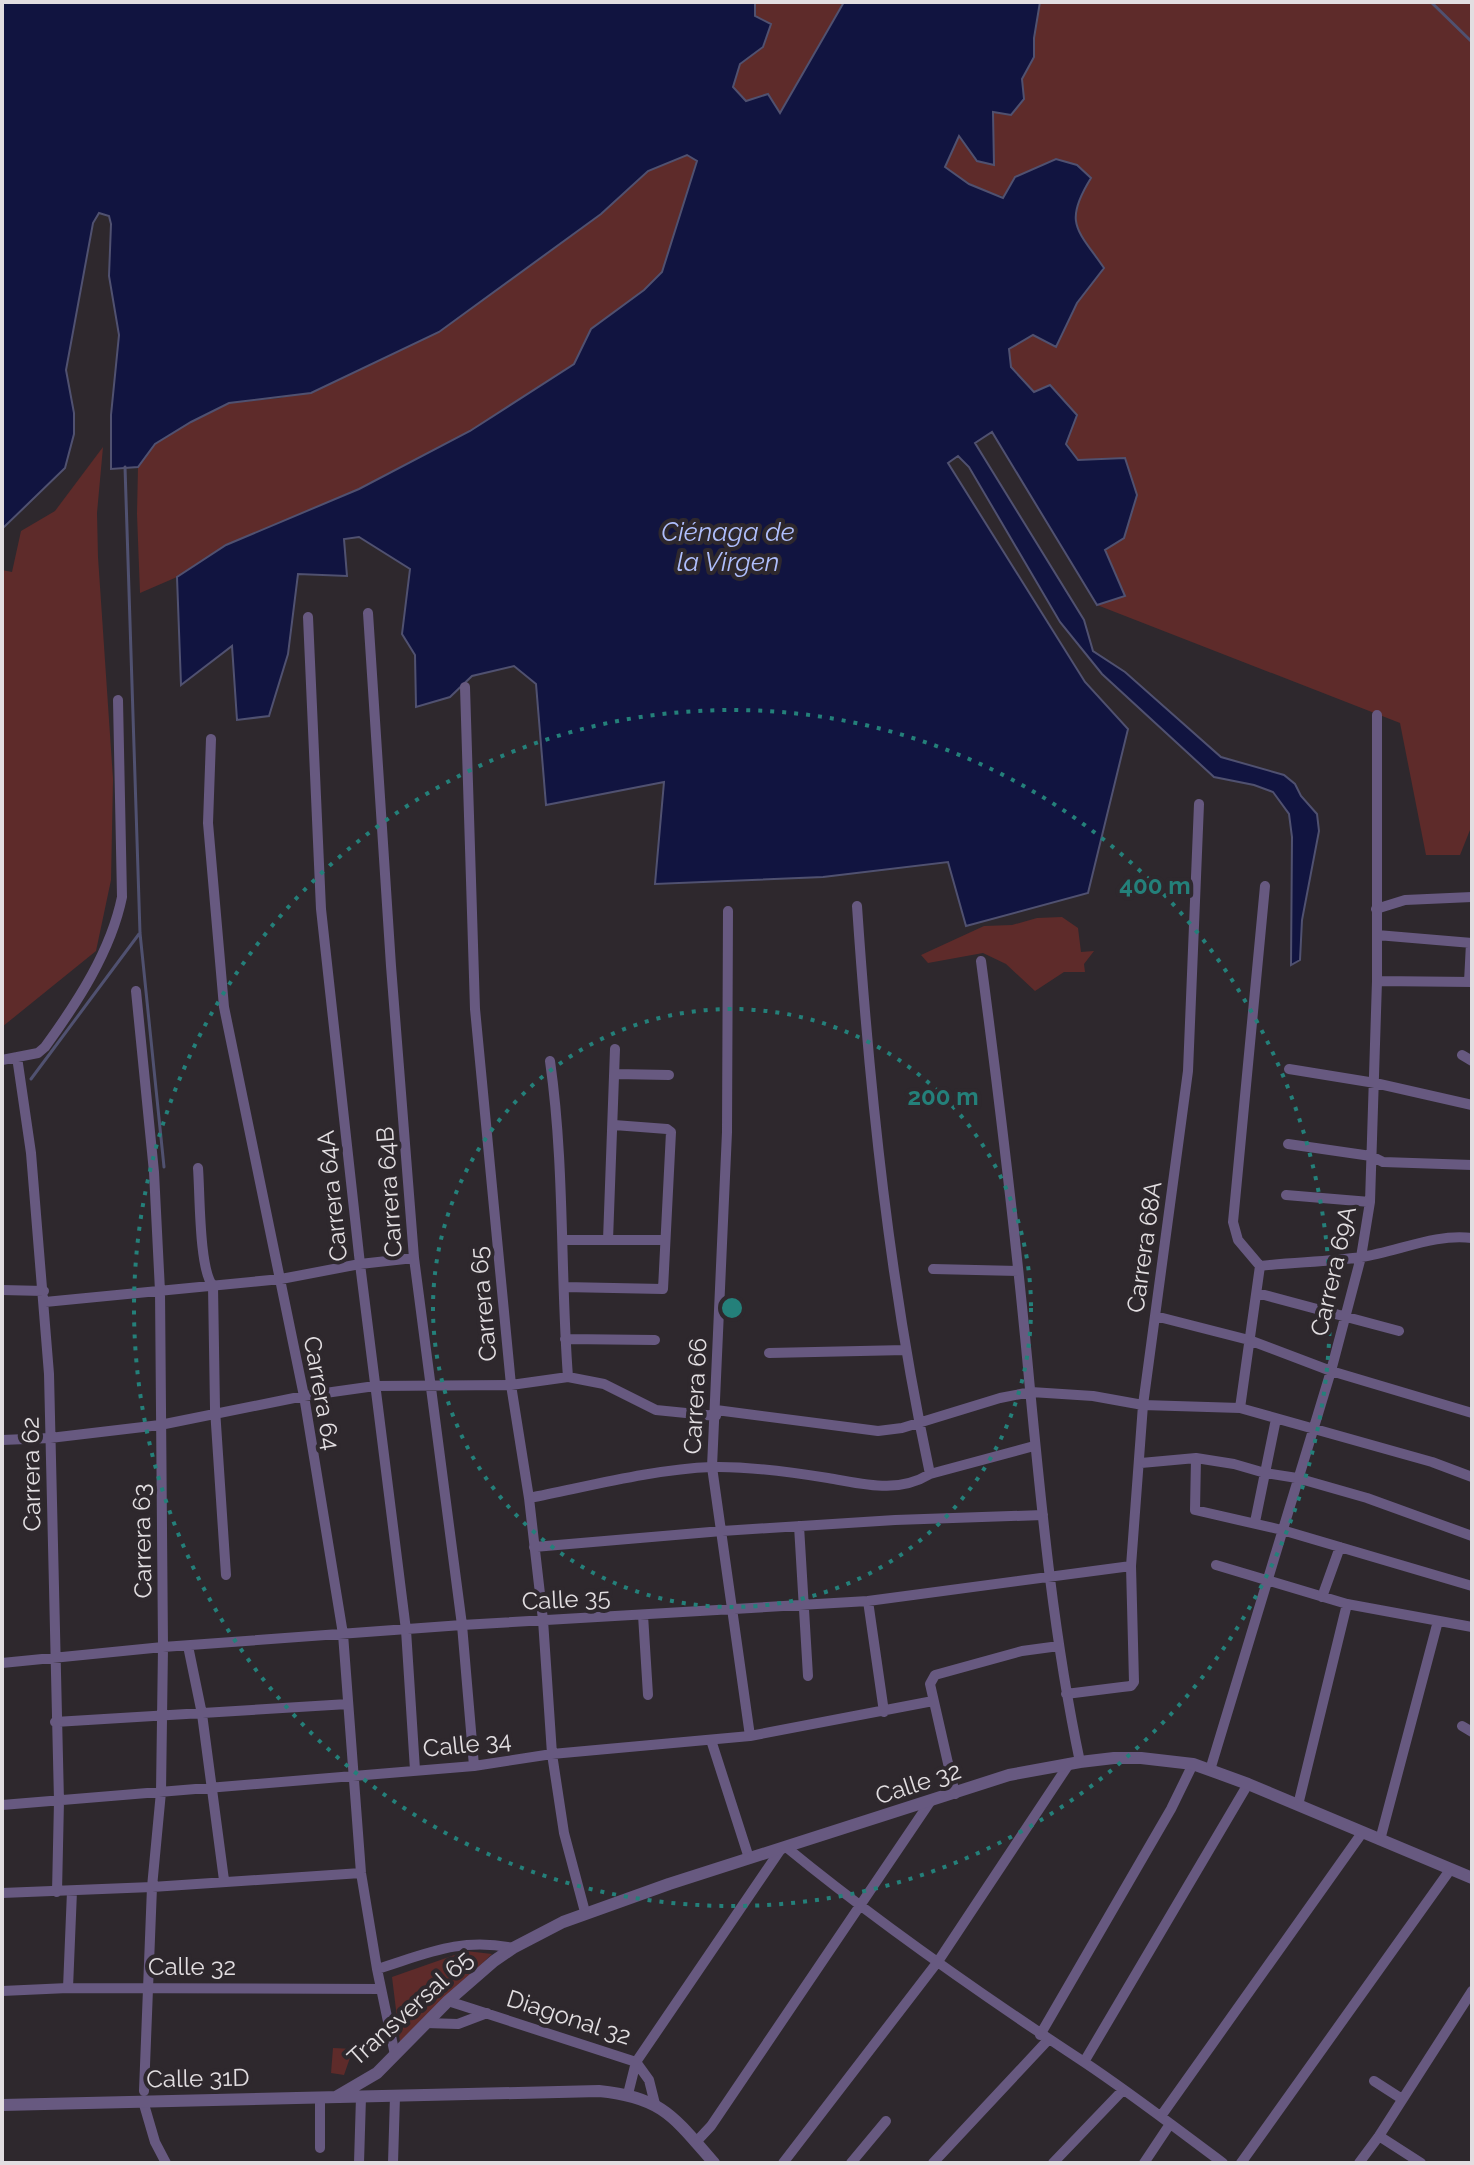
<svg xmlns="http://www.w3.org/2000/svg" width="1474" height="2165" font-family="Raleway,sans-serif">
<rect width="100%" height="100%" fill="#2e282d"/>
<!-- green -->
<path fill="#5e2b2a" d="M755,2H844L780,114L746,101L733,87L740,63L763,47L770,24L755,16Z
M1040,2H1472V825L1460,855H1426L1400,723L1097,605L1125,595L1105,550L1125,458L1078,460L1034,392L1011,367L1009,348L1033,335L1056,347L1077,303L1104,268L1076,227V202C1018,199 995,203 945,168L958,136L977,161L994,164L993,112L1022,79L1034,57V38Z
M687,155L697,160L662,272L644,290L591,329L574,364L470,431L359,489L226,545L177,577L140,593L137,514L138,467L155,444L191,422L229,403L281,398L439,332L601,214L648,171Z
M103,447L97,513L98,557L113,779L111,880L96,951L2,1027V570L12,572L21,531L55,511Z
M1062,917L1078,928L1081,952L1094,951L1084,964L1085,972H1064L1035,991L1006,964L983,953L928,963L921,955L984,926L1012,925L1037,918Z
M466,1951L492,1954L400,2042L392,1977Z
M333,2048L353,2049L344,2075L331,2073Z"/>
<!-- water -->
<path fill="#111440" stroke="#505170" stroke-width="2" d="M2,2H755V16L771,24L763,47L740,64L733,87L746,101L768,94L780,113L844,2H1040L1034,38V57L1022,79L1024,99L1011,115L993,112L994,165L977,161L959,136L945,167L969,184L1003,198L1015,177L1056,159L1077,165L1091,178C1063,223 1077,229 1104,268L1077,303L1056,347L1033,335L1009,349L1011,367L1034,392L1050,385L1077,415L1066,444L1078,460L1125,458L1137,495L1124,538L1105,550L1125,596L1097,605L992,432L975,443L1084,620L1093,651L1125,672L1221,757L1284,775L1295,784L1301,796L1317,814L1319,831L1302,920L1300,960L1291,965L1292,837L1289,814L1273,792L1254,785L1214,777L1102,674L1060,622L969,467L958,456L948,463L1085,682L1128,729L1088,893L966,926L948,862L823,877L655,884L664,782L546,805L536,684L514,666L472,676L450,697L416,707L415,655L402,634L410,569L359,537L344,539L347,576L298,574L288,654L269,716L237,720L232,646L181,685L177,577L226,545L359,489L470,431L574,364L591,329L644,290L662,272L697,161L687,155L648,171L601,214L439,332L311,393L229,403L191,422L155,444L138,467L111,469V415L119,335L109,276L111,224L109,216L99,213L93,223L66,370L74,413V434L65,468L2,529Z"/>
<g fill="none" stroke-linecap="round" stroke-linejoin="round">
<!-- stream -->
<path stroke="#505170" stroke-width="3" d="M1431,2L1472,42
M125,467L140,933L164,1167
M31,1079L139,934"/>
<!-- minor -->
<path stroke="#675980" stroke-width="10" d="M368,613L391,966L414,1258L462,1625L474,1766
M308,617L321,909L360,1264L406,1630L415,1770
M465,687L475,1009L511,1385L529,1498L543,1620L552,1754L564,1833L585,1912
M211,739L208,823L224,1007L304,1396L343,1634L361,1873L377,1969L395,2055
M1265,886L1233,1222L1238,1240L1260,1266C1293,1262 1328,1262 1361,1257C1397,1252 1435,1233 1472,1238
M857,906C870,1097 890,1287 930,1474
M1376,909L1405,900L1472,897
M728,911L727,1132L712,1467L750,1736
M1377,935L1472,943
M981,961C1000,1104 1017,1246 1030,1389C1042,1514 1054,1639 1080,1762
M1377,981L1472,982
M1469,982L1471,943
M136,991L154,1172L160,1291L163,1647L161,1792L152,1887L144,2091
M1462,1055L1472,1061
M17,1057L31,1153L49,1374L59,1801L57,1892
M2,1060L38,1053L45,1047C77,1003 111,951 122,897L118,700
M550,1061C565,1166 560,1272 568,1377
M1289,1069L1375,1083L1472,1105
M615,1074L669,1075
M1288,1144L1371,1156L1383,1162L1472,1165
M198,1168C200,1193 199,1270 213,1286L215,1409L226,1575
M1286,1195L1370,1202
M564,1240H664
M608,1240L615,1049
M933,1269L1018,1271
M564,1287L663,1289L671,1132L667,1129L614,1125
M2,1290L44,1291
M1257,1293L1399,1331
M45,1302L281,1279L360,1264L414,1258
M1155,1316L1249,1340L1331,1371L1472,1413
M565,1339L655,1340
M769,1353L906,1350
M1240,1408L1260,1266
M716,1410L878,1431L902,1428L1000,1398L1031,1392L1093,1396L1143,1405L1240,1408L1432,1462L1472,1477
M2,1440L50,1438L160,1425L304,1396L375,1386L511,1385L568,1377L604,1384L656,1410L716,1416
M1196,1458L1195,1510L1282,1530L1472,1586
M1141,1463L1196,1458L1234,1464L1265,1473L1297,1478L1367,1498L1472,1536
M529,1498C586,1487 654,1469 712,1467C750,1466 791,1472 828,1478C864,1484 897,1494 930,1474L1034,1446
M1255,1522L1276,1419
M799,1526L808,1676
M534,1547L722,1531L895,1520L1043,1515
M1216,1565L1347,1604L1472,1627
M1322,1597L1340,1547
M868,1601L884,1712
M643,1615L648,1695
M188,1646L202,1714L224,1880
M2,1663L163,1647L462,1625L868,1601L1131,1566
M1066,1694L1122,1687L1131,1686L1134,1682L1131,1566L1143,1405L1188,1071L1199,804
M55,1722L348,1704
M1462,1726L1472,1732
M711,1740L749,1858
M1210,1770L1331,1371L1361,1257L1370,1202L1377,981V715
M955,1794L930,1684L935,1675L1022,1651L1059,1646
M2,1805L474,1766L552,1754L750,1736L933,1701
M1298,1805L1347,1604
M1380,1840L1438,1621
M786,1847C881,1925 982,1995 1084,2062C1132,2094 1177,2129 1223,2163
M2,1893L152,1887L361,1873
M377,1969C426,1954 460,1937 513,1948
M68,1988L72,1891
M2,1991L68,1988L381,1989
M448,2001L636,2062
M426,2023L458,2024L487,2013
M1040,2035L1171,1809L1193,1764
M636,2062L649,2080L655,2104
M1084,2062L1248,1784
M1374,2081L1402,2099
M628,2094L636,2062L781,1849
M320,2098V2148
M143,2101L155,2142L166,2163
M1161,2116L1362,1833
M1379,2136L1421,2163
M696,2142L711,2126L930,1802
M359,2163L361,2097
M393,2163L395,2096
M783,2163L939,1960L1069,1764
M851,2163L886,2121
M933,2163L1048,2040
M1053,2163L1123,2090
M1144,2163L1170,2124
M1241,2163L1450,1870
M1359,2163L1379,2136L1472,1991"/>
<!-- tertiary -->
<path stroke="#675980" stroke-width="12" d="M336,2097L377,2073L448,2001L494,1961L513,1948L563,1922L669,1884L1009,1775L1080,1762L1114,1758H1141L1193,1764L1248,1784L1472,1878
M2,2105L599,2091C662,2097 674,2117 714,2163"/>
</g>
<!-- distance rings -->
<g fill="none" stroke="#24807a" stroke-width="4" stroke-dasharray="4 8">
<circle cx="732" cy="1308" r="299"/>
<circle cx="732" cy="1308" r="598"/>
</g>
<g text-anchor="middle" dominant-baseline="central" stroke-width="8" stroke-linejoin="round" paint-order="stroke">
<!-- street labels -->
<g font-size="24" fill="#e2dee1" stroke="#2e282d">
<text transform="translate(389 1192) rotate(-94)">Carrera 64B</text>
<text transform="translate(332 1196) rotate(-96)">Carrera 64A</text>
<text transform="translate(1144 1247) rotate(-82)">Carrera 68A</text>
<text transform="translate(1333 1271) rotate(-77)">Carrera 69A</text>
<text transform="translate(483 1304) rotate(-95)">Carrera 65</text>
<text transform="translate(322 1393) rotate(80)">Carrera 64</text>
<text transform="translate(695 1396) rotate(-87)">Carrera 66</text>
<text transform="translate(31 1474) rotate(-91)">Carrera 62</text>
<text transform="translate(142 1541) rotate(-91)">Carrera 63</text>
<text transform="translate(566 1599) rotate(-3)">Calle 35</text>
<text transform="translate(467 1744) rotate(-6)">Calle 34</text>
<text transform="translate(918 1783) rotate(-18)">Calle 32</text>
<text x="192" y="1966">Calle 32</text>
<text transform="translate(410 2008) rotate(-42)">Transversal 65</text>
<text transform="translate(569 2017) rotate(18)">Diagonal 32</text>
<text transform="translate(198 2078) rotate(-1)">Calle 31D</text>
</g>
<!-- water labels -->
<g font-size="26" font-style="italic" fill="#afbefc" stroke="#2e282d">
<text x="728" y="532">Ciénaga de<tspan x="728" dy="30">la Virgen</tspan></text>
</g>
</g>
<circle cx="732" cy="1308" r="12" fill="#24807a" stroke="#2e282d" stroke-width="4"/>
<g font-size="24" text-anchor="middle" font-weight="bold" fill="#24807a" stroke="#2e282d" stroke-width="8" stroke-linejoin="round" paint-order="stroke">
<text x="1155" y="894">400 m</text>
<text x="943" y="1105">200 m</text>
</g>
<!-- border -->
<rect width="1474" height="2165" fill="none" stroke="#e2dee1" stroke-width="8"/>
</svg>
